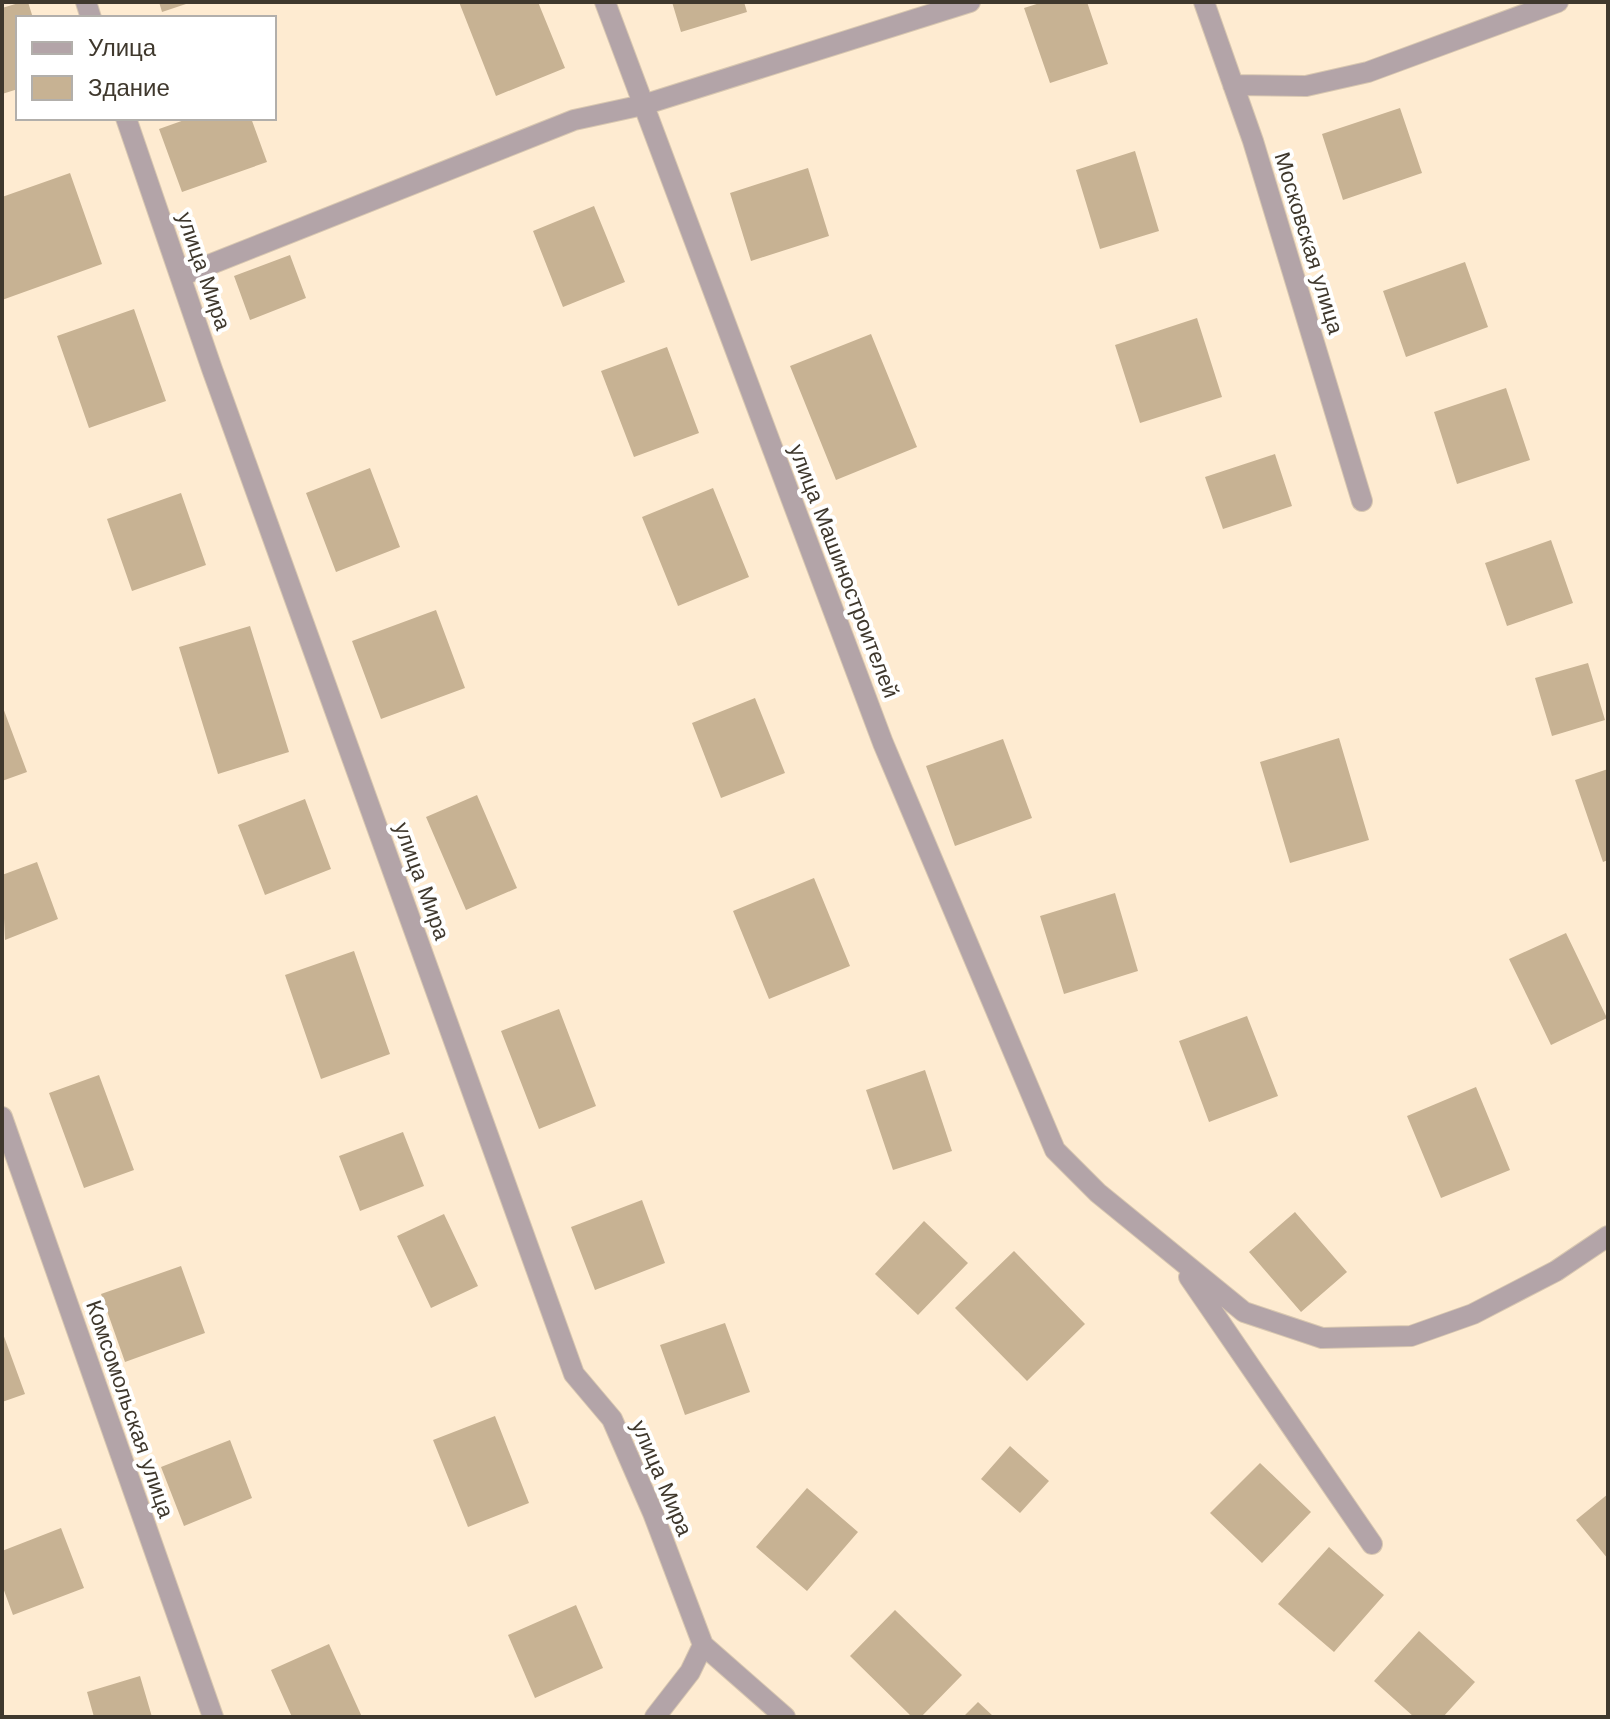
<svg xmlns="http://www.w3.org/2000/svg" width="1610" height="1719" font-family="'Work Sans',sans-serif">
<rect width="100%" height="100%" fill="#feebd1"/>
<!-- building -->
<path fill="#c7b293" d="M22,2H28L33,18H18V89L2,94V8Z
M159,2H189V3L162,12Z
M459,2H538L565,68L496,96Z
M672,2H744L747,12L681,32Z
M1043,2H1087L1108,64L1050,83L1024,8Z
M1400,108L1422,173L1343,200L1322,134Z
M190,118H251L267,162L182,192L159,129Z
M1135,151L1159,231L1100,249L1076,170Z
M808,168L829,236L751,261L730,193Z
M70,173L102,264L2,300V197Z
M594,206L625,282L563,307L533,231Z
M290,255L306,298L250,320L234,276Z
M1465,262L1488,327L1406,357L1383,291Z
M134,309L166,401L89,428L57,336Z
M1197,318L1222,397L1140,423L1115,345Z
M871,334L917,447L836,480L790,366Z
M667,347L699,433L634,457L601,371Z
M1506,388L1530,460L1457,484L1434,412Z
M1275,454L1292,506L1223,529L1205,477Z
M370,468L400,547L336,572L306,493Z
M713,488L749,577L678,606L642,517Z
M181,493L206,565L132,591L107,519Z
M1551,540L1573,603L1507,626L1485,563Z
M436,610L465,688L381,719L352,641Z
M250,626L289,752L218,774L179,647Z
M1588,663L1605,720L1552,736L1535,678Z
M755,698L785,773L721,798L692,723Z
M2,705L27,772L2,781Z
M1339,738L1369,840L1290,863L1260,762Z
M1003,739L1032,818L955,846L926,766Z
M1608,769V860L1603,862L1575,780Z
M477,795L517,888L466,910L426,817Z
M305,799L331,869L265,895L238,825Z
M37,862L58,919L5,940L2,875Z
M814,878L850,966L769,999L733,911Z
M1115,893L1138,971L1064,994L1040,916Z
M1566,933L1607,1018L1551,1045L1509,959Z
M354,951L390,1054L321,1079L285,975Z
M559,1009L596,1106L539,1129L501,1031Z
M1247,1016L1278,1096L1209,1122L1179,1041Z
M925,1070L952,1151L893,1170L866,1090Z
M99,1075L134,1170L84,1188L49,1093Z
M1476,1087L1510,1170L1441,1198L1407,1116Z
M403,1132L424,1186L360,1211L339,1156Z
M642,1200L665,1263L595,1290L571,1227Z
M1295,1212L1347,1272L1301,1312L1249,1252Z
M444,1214L478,1286L431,1308L397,1236Z
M924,1221L968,1263L918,1315L875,1274Z
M1014,1251L1085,1324L1027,1381L955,1308Z
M181,1266L205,1333L125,1362L101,1294Z
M725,1323L750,1392L685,1415L660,1345Z
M2,1331L25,1394L2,1402Z
M495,1416L529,1503L468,1527L433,1440Z
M230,1440L252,1498L184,1526L161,1467Z
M1010,1446L1049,1481L1020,1513L981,1479Z
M1260,1463L1311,1512L1262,1563L1210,1513Z
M807,1488L858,1532L807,1591L756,1547Z
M1608,1494V1559L1576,1520Z
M61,1528L84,1588L13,1615L2,1585V1551Z
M1329,1547L1384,1595L1334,1652L1278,1604Z
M576,1605L603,1668L535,1698L508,1635Z
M895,1610L962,1675L921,1717H912L850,1656Z
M1419,1631L1475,1682L1443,1717H1414L1374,1681Z
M329,1644L362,1717H292L271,1670Z
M140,1676L152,1717H94L87,1692Z
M978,1702L994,1717H963Z"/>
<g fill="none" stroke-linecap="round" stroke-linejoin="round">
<!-- minor casing -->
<g stroke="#d8c7b0" stroke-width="22">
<path id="minor" d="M86,2L91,18
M605,2L883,743L1055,1150L1098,1193L1244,1312L1322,1338L1411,1336L1473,1314L1556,1271L1608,1236
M1204,2L1253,141L1362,501
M1233,85L1306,86L1368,72L1558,2
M126,118L212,369L574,1374L612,1419L653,1513L703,1645L785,1717
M181,276L574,120L643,105L970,2
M2,1117L213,1717
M1189,1277L1372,1544
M655,1717L690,1672L703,1645"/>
</g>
<!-- minor -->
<use href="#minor" stroke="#b3a4a8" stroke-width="20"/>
</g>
<g text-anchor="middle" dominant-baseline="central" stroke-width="8" stroke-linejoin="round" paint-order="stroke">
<!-- street labels -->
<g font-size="22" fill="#3f382d" stroke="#fff">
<text transform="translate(1309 243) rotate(73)">Московская улица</text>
<text transform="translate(204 271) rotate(71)">улица Мира</text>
<text transform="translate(844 571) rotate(69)">улица Машиностроителей</text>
<text transform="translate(422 881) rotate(70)">улица Мира</text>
<text transform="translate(130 1409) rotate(71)">Комсомольская улица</text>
<text transform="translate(662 1478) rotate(67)">улица Мира</text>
</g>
</g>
<!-- border -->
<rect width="1610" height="1719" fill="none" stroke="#3f382d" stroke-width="8"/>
<!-- legend -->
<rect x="16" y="16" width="260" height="104" fill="#ffffff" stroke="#b2afab" stroke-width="2"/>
<rect x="32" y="42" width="40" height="12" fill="#b3a4a8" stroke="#b2afab" stroke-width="2"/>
<text x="88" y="56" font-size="24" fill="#3f382d">Улица</text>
<rect x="32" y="76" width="40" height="24" fill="#c7b293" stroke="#b2afab" stroke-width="2"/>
<text x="88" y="96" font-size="24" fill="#3f382d">Здание</text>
</svg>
